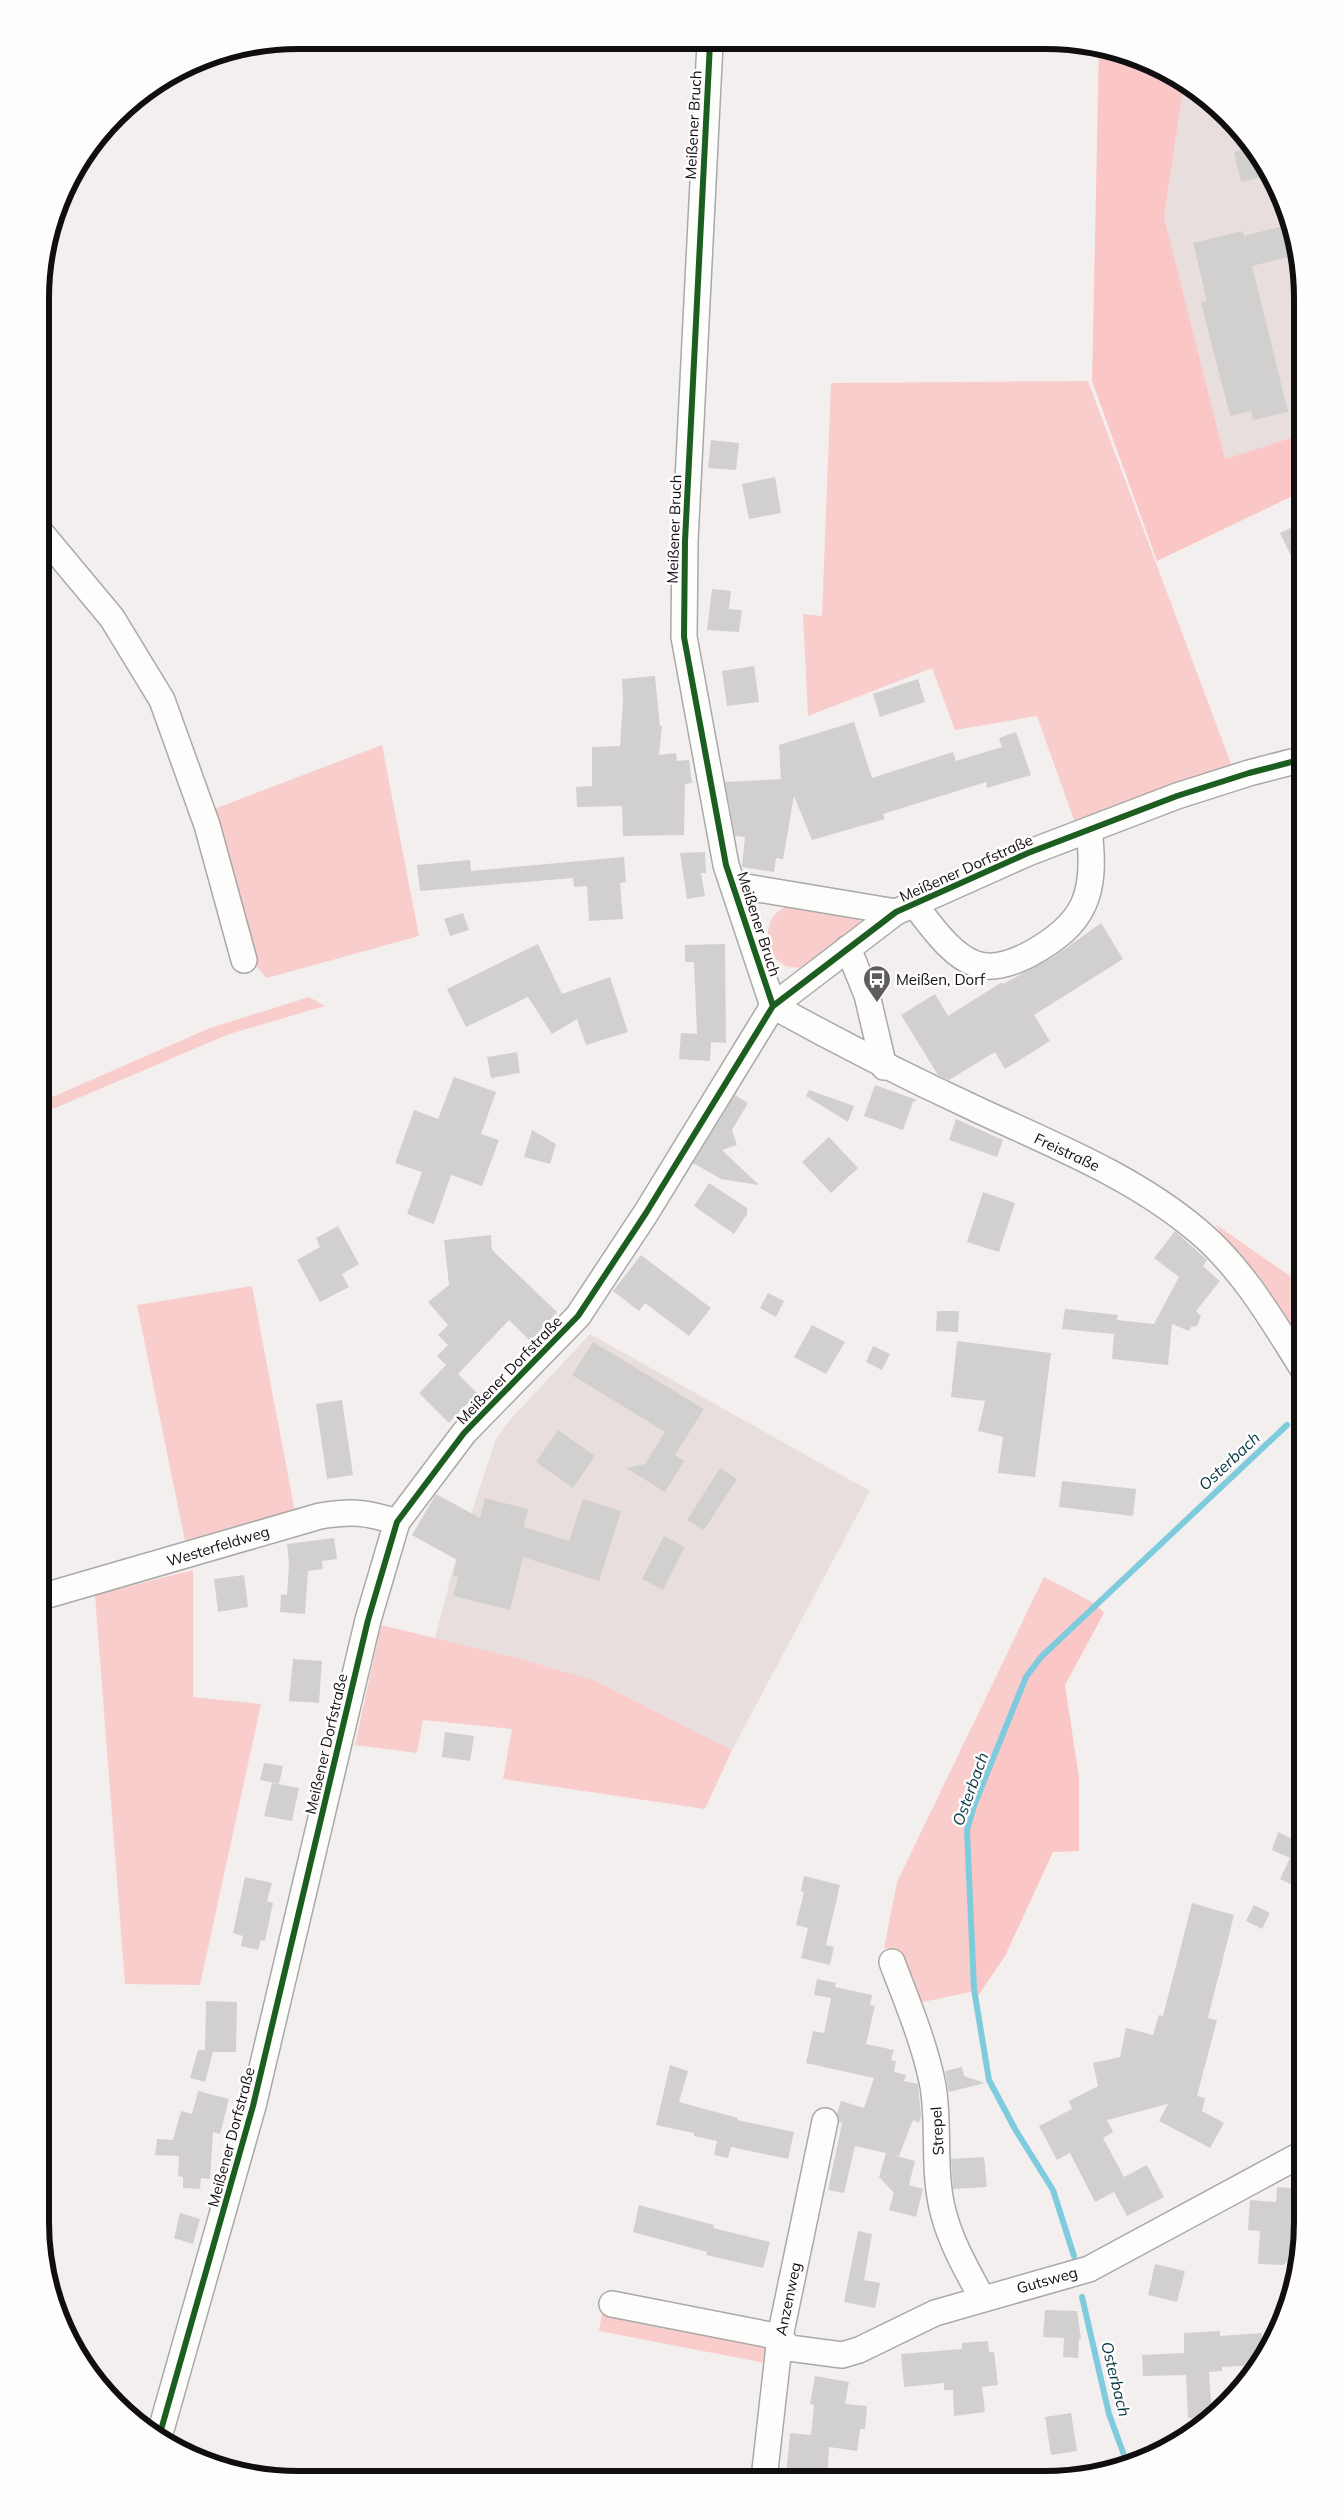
<svg xmlns="http://www.w3.org/2000/svg" width="1343" height="2520" font-family="Mulish,sans-serif">
<rect width="100%" height="100%" fill="#f3efee"/>
<!-- built -->
<path fill="#e8dedd" d="M1184,83L1215,104L1259,154L1289,215L1303,298V434L1225,459L1164,217Z
M590,1334L870,1491L732,1750L596,1681L525,1660L435,1638L454,1565L496,1439L508,1422Z"/>
<!-- green -->
<path fill="#f8cdcc" d="M1088,381L1233,769L1074,820L1037,716L955,730L932,668L808,716L803,614L822,616L831,383Z
M382,745L419,936L267,978L251,960L209,811Z
M797,905L857,915L860,919V927L799,968C795,967 788,968 784,965C765,955 761,920 782,909C786,906 793,906 797,905Z
M309,997L325,1006L229,1034L41,1114V1102L210,1028Z
M1215,1224L1303,1285V1356Z
M252,1286L295,1512L186,1546L137,1305Z
M193,1570V1697L261,1704L200,1985L125,1984L95,1595Z
M1044,1577L1096,1604L1036,1655L1015,1693L967,1820L971,1992L913,2004L895,1949L884,1948L897,1882Z
M381,1625L525,1660L596,1681L732,1750L705,1809L503,1779L512,1729L423,1720L417,1753L355,1745Z
M603,2308L774,2341L770,2364L599,2331Z"/>
<!-- forest -->
<path fill="#fac7c6" d="M1099,46L1159,66L1184,83L1164,217L1225,459L1303,434V491L1157,561L1092,381Z
M1096,1604L1104,1613L1065,1685L1079,1778V1851L1053,1852L1005,1956L973,2003L967,1820L1015,1693L1036,1655Z"/>
<g fill="none" stroke-linecap="round" stroke-linejoin="round">
<!-- stream -->
<path stroke="#7fcbde" stroke-width="6" d="M1074,2256L1053,2190L1015,2129L989,2080L974,1989L967,1830L975,1803L1026,1677L1041,1657L1287,1425
M1082,2297L1109,2414L1128,2466"/>
</g>
<!-- building -->
<path fill="#d2d0cf" d="M1253,147L1270,175L1241,182L1234,152Z
M1291,224L1296,255L1252,266L1288,412L1253,420L1251,411L1230,416L1201,302L1207,301L1193,243L1243,231L1244,236Z
M711,440L739,443L736,470L708,468Z
M775,477L781,513L749,519L742,484Z
M1303,522V581L1280,533Z
M712,589L731,591L729,609L742,610L739,632L707,630Z
M754,666L759,702L727,706L722,671Z
M655,676L660,726H662L659,755L676,753L677,761L689,760L692,783L685,784L684,835L623,836L622,806L577,807L576,787L592,786V747L620,746L623,701L622,679Z
M918,679L925,702L880,717L873,694Z
M854,722L872,778L953,752L956,761L1002,747L999,738L1016,732L1031,775L987,788L986,782L883,814L885,819L812,840L794,796L783,859L776,858L774,872L742,867L745,837L735,836L725,782L781,779L779,745Z
M705,852L706,873H701L705,896L687,899L680,853Z
M624,857L626,882L620,883L623,919L589,921L587,886L574,887L573,878L420,891L417,865L470,860L471,871Z
M463,913L469,930L450,936L444,919Z
M1101,923L1123,959L1034,1015L1050,1041L1005,1069L995,1052L949,1080L938,1075L901,1015L935,994L948,1016L1002,982L1003,984L1055,956Z
M538,944L562,994L610,977L628,1032L586,1045L577,1019L552,1034L528,997L466,1027L447,989Z
M725,944L726,1043L711,1042L710,1061L679,1059L681,1033L697,1034L694,962H685V945Z
M517,1052L520,1073L491,1078L487,1057Z
M454,1077L496,1092L481,1134L499,1140L482,1186L451,1175L434,1224L407,1214L422,1172L395,1163L414,1110L438,1119Z
M875,1085L917,1100L913,1102L903,1130L864,1116Z
M809,1090L854,1106L848,1122L806,1096Z
M735,1095L748,1103L732,1130L737,1145L722,1150L759,1185L721,1179L693,1163Z
M956,1119L1003,1140L997,1157L949,1140Z
M532,1130L556,1144L550,1164L524,1157Z
M829,1137L858,1168L831,1193L802,1162Z
M709,1183L747,1208V1214L734,1234L694,1206Z
M983,1192L1015,1203L999,1252L967,1242Z
M338,1226L359,1264L342,1274L349,1287L320,1302L297,1260L320,1247L316,1238Z
M1175,1231L1207,1260L1203,1266L1220,1281L1196,1311L1201,1316L1197,1326L1191,1327L1189,1331L1172,1324L1168,1365L1112,1359L1114,1334L1062,1329L1065,1309L1118,1315L1117,1320L1154,1324L1179,1277L1154,1258Z
M491,1235L492,1250L557,1312L530,1341L509,1320L458,1374L477,1393L449,1423L419,1393L446,1365L437,1356L448,1345L438,1335L448,1325L428,1302L449,1285L444,1240Z
M641,1255L711,1308L689,1336L645,1303L639,1311L613,1291Z
M768,1293L784,1301L776,1317L760,1308Z
M937,1311H959L958,1332L936,1331Z
M812,1325L845,1342L826,1374L794,1357Z
M957,1341L1051,1353L1035,1477L998,1473L1003,1437L978,1431L985,1401L951,1397Z
M593,1342L704,1409L675,1455L684,1461L665,1492L626,1468L645,1464L665,1432L572,1375Z
M873,1346L890,1354L882,1370L866,1362Z
M342,1400L353,1475L327,1479L316,1404Z
M558,1430L595,1456L573,1488L536,1462Z
M720,1468L737,1479L704,1530L687,1520Z
M1062,1481L1136,1489L1133,1516L1059,1507Z
M436,1494L480,1518L485,1498L528,1509L524,1527L569,1541L583,1499L621,1511L599,1581L523,1557L510,1610L453,1596L458,1577L453,1575L457,1560L412,1535Z
M664,1536L685,1547L663,1590L642,1579Z
M334,1538L337,1559L322,1561L323,1569L308,1571L305,1614L280,1612L281,1594L287,1595L289,1564L287,1544Z
M244,1575L248,1607L218,1612L214,1579Z
M293,1659L322,1661L319,1703L289,1701Z
M445,1732L474,1736L470,1761L442,1757Z
M264,1763L283,1766L279,1784L260,1780Z
M272,1783L299,1788L292,1821L264,1816Z
M1278,1832L1298,1842L1303,1833V1890L1280,1879L1290,1858L1272,1850Z
M804,1876L840,1885L826,1945L834,1947L830,1965L801,1958L808,1928L796,1925L804,1892L801,1891Z
M245,1877L272,1883L267,1901L273,1903L265,1941L261,1940L258,1950L241,1946L243,1936L233,1933Z
M1192,1903L1234,1915L1208,2018L1217,2020L1197,2096L1205,2098L1202,2111L1224,2123L1210,2148L1159,2121L1168,2104L1107,2120L1113,2132L1103,2138L1124,2177L1147,2165L1164,2197L1127,2216L1114,2192L1095,2202L1070,2153L1057,2160L1039,2126L1072,2109L1069,2101L1098,2086L1093,2063L1120,2057L1126,2028L1153,2035L1159,2015L1163,2016Z
M1254,1905L1270,1913L1262,1929L1246,1921Z
M817,1979L836,1983L835,1987L872,1995L870,2005L875,2006L866,2044L894,2050L891,2060L896,2061L894,2072L906,2075L904,2081L918,2084L921,2116L919,2123L913,2120L899,2156L889,2154L915,2161L909,2185L923,2189L916,2217L889,2210L894,2193L879,2177L886,2153L855,2146L844,2193L828,2190L842,2123L839,2122L837,2114L841,2101L864,2108L874,2078L806,2063L813,2031L824,2033L831,1998L814,1995Z
M206,2001L237,2002L236,2052H213L205,2082L190,2078L198,2050H205Z
M670,2065L688,2071L679,2102L738,2118L737,2120L794,2132L788,2159L731,2147L728,2158L714,2155L717,2141L694,2136V2133L656,2125Z
M962,2067L964,2076L985,2083L949,2092L945,2071Z
M198,2091L229,2099L220,2134L213,2132L210,2179L201,2178L200,2189L183,2188V2177L178,2176L179,2156L155,2155L157,2139L173,2140L181,2111L192,2114Z
M984,2157L987,2187L953,2189L951,2159Z
M1277,2187L1302,2189V2234L1291,2233L1289,2261L1283,2265L1258,2264L1260,2231L1248,2230L1250,2200L1276,2202Z
M639,2205L714,2225L713,2228L770,2242L763,2268L706,2255L707,2252L633,2232Z
M180,2213L200,2219L193,2244L174,2238Z
M858,2231L872,2234L864,2280L880,2283L875,2308L844,2302Z
M1155,2264L1185,2271L1177,2302L1148,2295Z
M1045,2310L1077,2311L1081,2339H1079L1078,2358L1063,2357L1064,2338L1043,2337Z
M1220,2331V2336L1262,2333V2342H1271L1258,2365L1222,2367V2371L1209,2372L1212,2415L1208,2418H1188L1186,2375L1143,2376L1142,2355L1184,2353V2333Z
M988,2341L989,2352H994L998,2385L982,2387L985,2412L954,2416L953,2390H944V2383L904,2387L901,2354L962,2349V2343Z
M815,2376L849,2382L845,2404L867,2406L865,2429H860L857,2451L829,2447L827,2479L786,2476L790,2433L811,2435L814,2405L810,2404Z
M1071,2413L1077,2451L1051,2455L1045,2417Z"/>
<g fill="none" stroke-linecap="round" stroke-linejoin="round">
<!-- minor casing -->
<g stroke="#aaa8a8" stroke-width="28">
<path id="minor" d="M710,43L685,541L684,637L726,865L773,1006
M42,534L112,618L162,700L207,825L244,960
M734,885L896,912
M914,904C930,924 951,956 976,964C993,970 1014,962 1028,955C1086,924 1097,894 1089,830
M848,948L867,995L884,1067
M773,1006C840,1043 907,1077 976,1109C1053,1145 1133,1176 1198,1231C1243,1269 1272,1320 1303,1369
M41,1597L320,1516C353,1511 366,1512 397,1522
M892,1962C907,2002 925,2044 933,2086C940,2128 932,2174 944,2215C952,2245 968,2272 982,2298
M612,2304L780,2337L789,2348L842,2355L859,2350L935,2313L1089,2269L1302,2154
M159,2437L253,2106L368,1620L397,1522L464,1433L578,1316L646,1213L773,1006L896,912L1028,853L1177,796L1249,773L1303,759
M764,2479L780,2337L825,2121"/>
</g>
<!-- minor -->
<use href="#minor" stroke="#fdfdfc" stroke-width="25"/>
<!-- cycleway casing -->
<g stroke="#fefcfc" stroke-width="9">
<path id="cycleway" d="M710,43L685,541L684,637L726,865L773,1006
M159,2437L253,2106L368,1620L397,1522L464,1433L578,1316L646,1213L773,1006L896,912L1028,853L1177,796L1249,773L1303,759"/>
</g>
<!-- cycleway -->
<use href="#cycleway" stroke="#1b5e20" stroke-width="6"/>
</g>
<!-- icons -->
<defs>
<g id="bus-pin" transform="scale(1.4375)"><path d="M0 17L-7.5 6A9.5 9.5 0 1 1 7.5 6Z" fill="#5f5d5c" stroke="#fefcfc"/><path d="M-5-6H5V4H4V6H2V4H-2V6H-4V4H-5ZM-3.5-4V0h7V-4ZM-3.5 1.2v1.5H-2V1.2ZM2 1.2v1.5H3.5V1.2Z" fill="#fff"/></g>
</defs>
<g fill-rule="evenodd">
<use href="#bus-pin" x="877" y="979"/>
</g>
<g text-anchor="middle" dominant-baseline="central" stroke-width="5" stroke-linejoin="round" paint-order="stroke">
<!-- street labels -->
<g font-size="15" fill="#100e0e" stroke="#fefcfc">
<text transform="translate(693 125) rotate(-87)">Meißener Bruch</text>
<text transform="translate(674 529) rotate(-88)">Meißener Bruch</text>
<text transform="translate(966 868) rotate(-24)">Meißener Dorfstraße</text>
<text transform="translate(759 924) rotate(72)">Meißener Bruch</text>
<text transform="translate(1067 1152) rotate(25)">Freistraße</text>
<text transform="translate(509 1370) rotate(-46)">Meißener Dorfstraße</text>
<text transform="translate(218 1546) rotate(-17)">Westerfeldweg</text>
<text transform="translate(326 1744) rotate(-77)">Meißener Dorfstraße</text>
<text transform="translate(937 2131) rotate(-93)">Strepel</text>
<text transform="translate(231 2137) rotate(-75)">Meißener Dorfstraße</text>
<text transform="translate(1047 2280) rotate(-16)">Gutsweg</text>
<text transform="translate(788 2299) rotate(-78)">Anzenweg</text>
</g>
<!-- poi labels -->
<g font-size="15" fill="#100e0e" stroke="#fefcfc" text-anchor="start">
<text x="896" y="979">Meißen, Dorf</text>
</g>
<!-- water labels -->
<g font-size="16" font-style="italic" fill="#013742" stroke="#fefcfc">
<text transform="translate(1229 1461) rotate(-43)">Osterbach</text>
<text transform="translate(970 1789) rotate(-70)">Osterbach</text>
<text transform="translate(1116 2379) rotate(76)">Osterbach</text>
</g>
</g>
<!-- crop -->
<path d="M0 0H1343V2520H0ZM298 49H1045A249 249 0 0 1 1294 298V2222A249 249 0 0 1 1045 2471H298A249 249 0 0 1 49 2222V298A249 249 0 0 1 298 49Z" fill="#fefcfc" fill-rule="evenodd"/>
<path fill="none" stroke="#100e0e" stroke-width="6" d="M298 49H1045A249 249 0 0 1 1294 298V2222A249 249 0 0 1 1045 2471H298A249 249 0 0 1 49 2222V298A249 249 0 0 1 298 49Z"/>
</svg>
